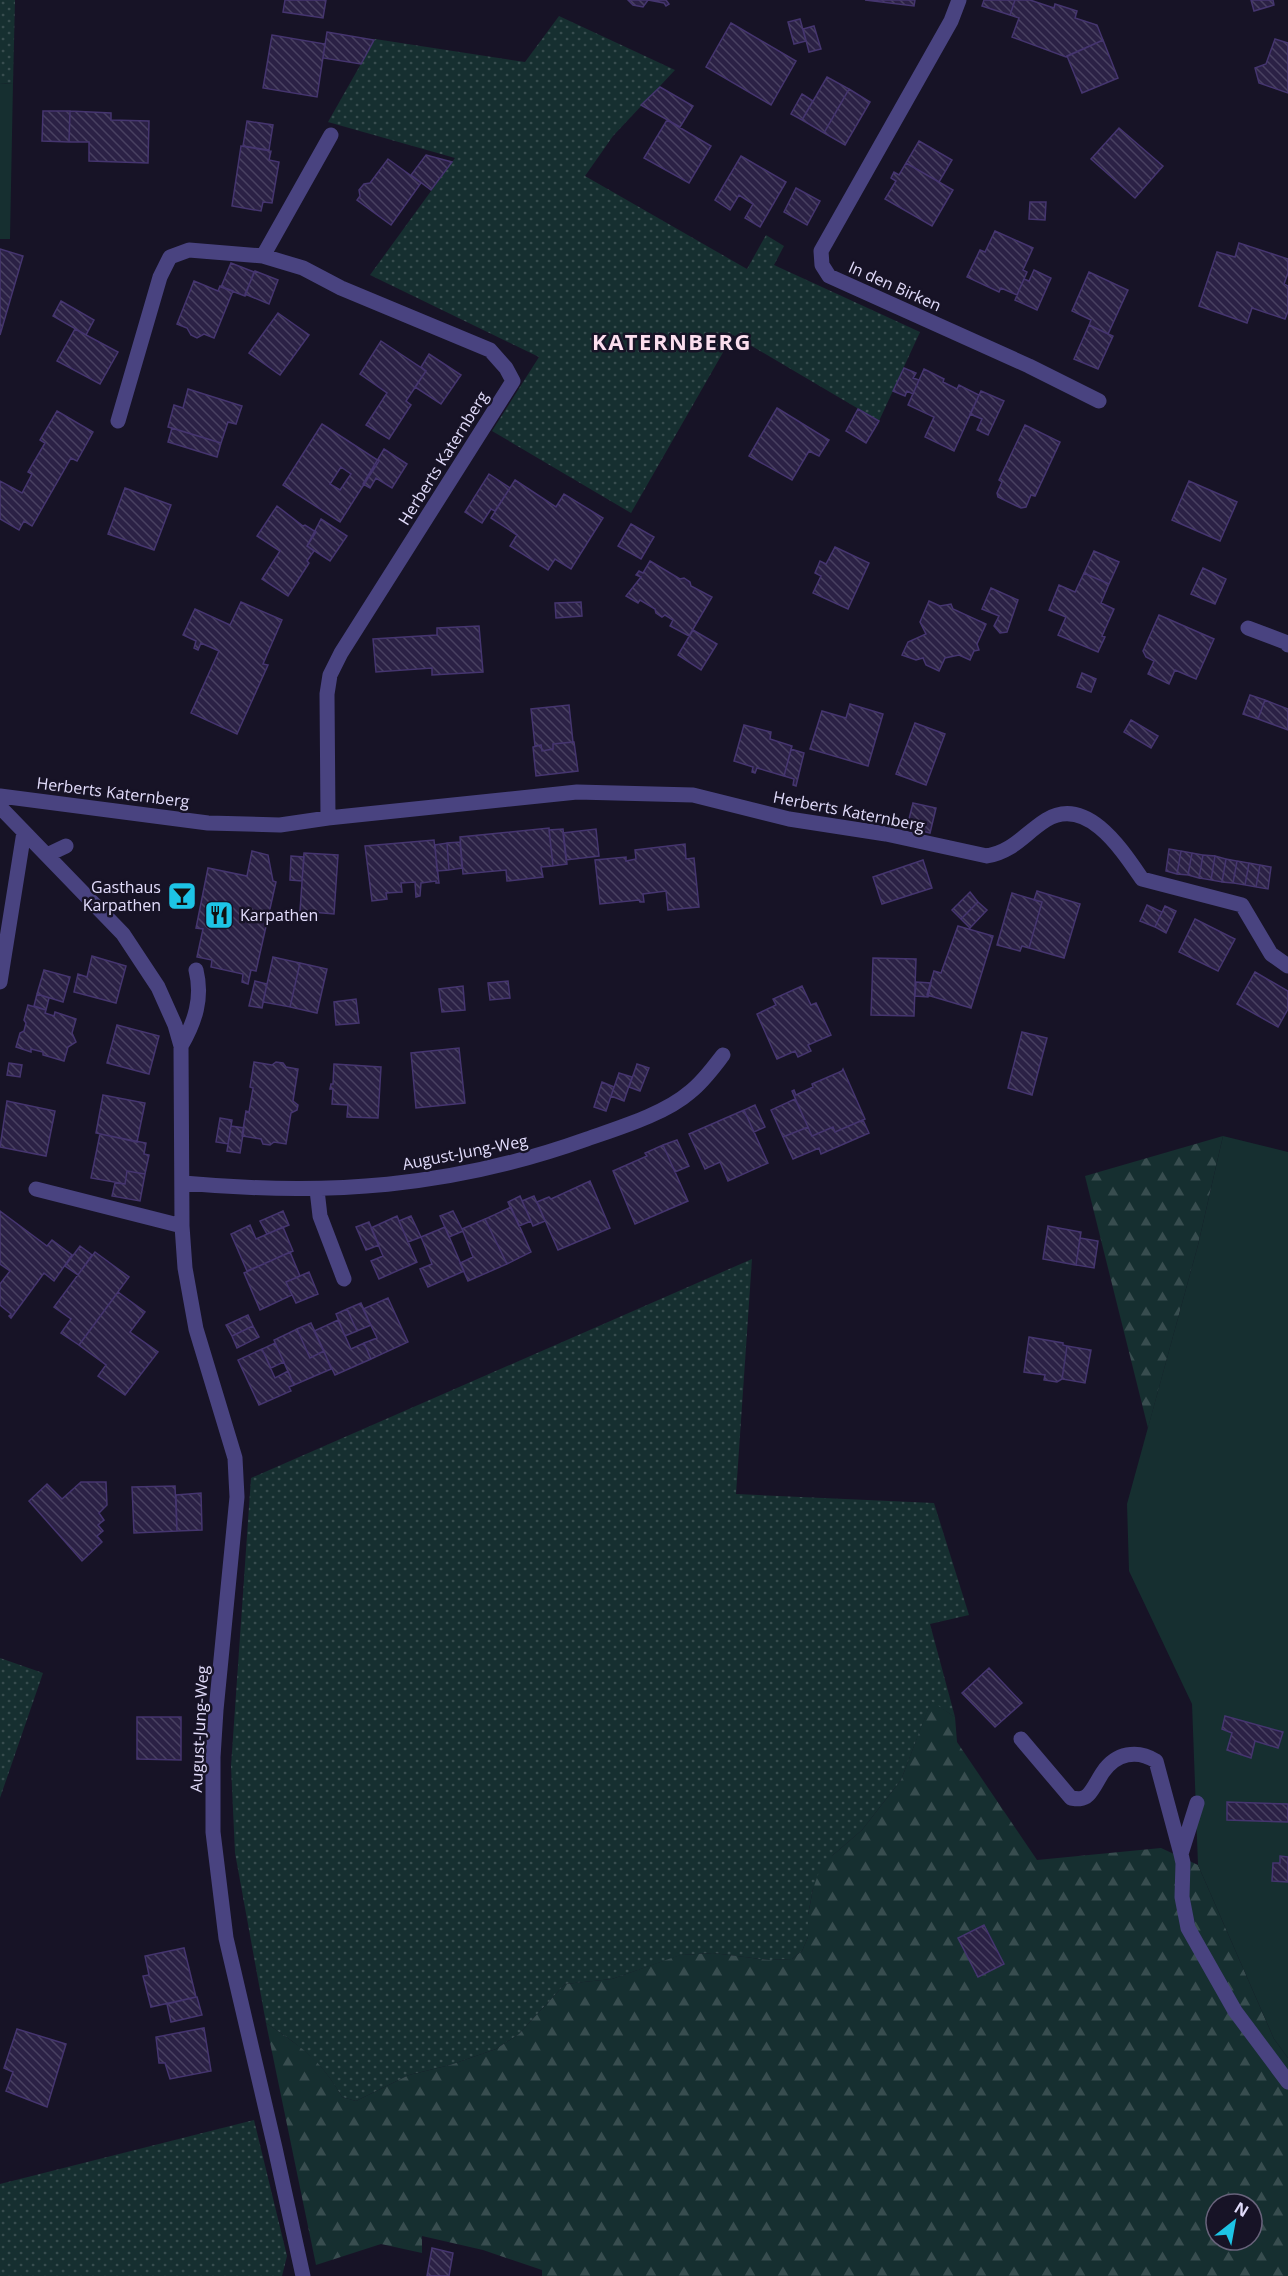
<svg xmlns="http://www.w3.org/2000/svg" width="1288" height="2276" font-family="'Open Sans',sans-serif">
<defs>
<pattern id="grass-dots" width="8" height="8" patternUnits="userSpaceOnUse" patternTransform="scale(1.5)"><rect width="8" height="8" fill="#162f30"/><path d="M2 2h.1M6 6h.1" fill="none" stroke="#384d4f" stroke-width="1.8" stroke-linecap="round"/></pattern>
<pattern id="forest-firs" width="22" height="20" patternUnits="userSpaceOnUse" patternTransform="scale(1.5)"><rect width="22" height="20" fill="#162f30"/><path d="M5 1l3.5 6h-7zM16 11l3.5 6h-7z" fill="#384d4f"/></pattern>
<pattern id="building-back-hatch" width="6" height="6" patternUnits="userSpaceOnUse" patternTransform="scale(1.5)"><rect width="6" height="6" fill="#2b2145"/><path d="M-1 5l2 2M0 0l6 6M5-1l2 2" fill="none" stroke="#494161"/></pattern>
</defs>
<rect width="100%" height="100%" fill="#171326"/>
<!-- grass -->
<path fill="url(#grass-dots)" d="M0,0H15L13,84L0,83Z
M559,16L675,70L613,136L585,176L747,269L766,235L784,246L774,265L920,332L879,421L733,335L631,513L492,431L539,357L370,275L455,158L328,122L375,39L525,62Z
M752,1259L736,1494L934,1503L969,1615L930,1624L955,1717L931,1702L901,1780L862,1830L833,1855L813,1889L808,1915V1937L802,1951L792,1959L769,1960L713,1953L681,1955L612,1979L565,1984L519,2034L496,2049L450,2065L409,2075L356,2101L342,2097C320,2059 301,2047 266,2023L235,1853L231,1766L251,1478Z
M0,1658L43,1673L0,1798Z
M254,2120L287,2256L282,2276H0V2184Z"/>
<!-- forest -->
<path fill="url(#forest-firs)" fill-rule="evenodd" d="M1223,1136L1198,1245L1148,1428L1085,1176Z
M931,1701L955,1717L957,1742L1037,1860L1161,1848L1198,1865L1274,2039L1288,2058V2276H542V2270L483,2250L422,2236V2253L381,2244L316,2265L266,2023C301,2047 320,2058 342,2097L356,2101L409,2075L450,2065L496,2049L519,2034L565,1984L612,1979L680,1955L713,1953L769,1960L792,1959L802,1951L808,1937V1915L813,1889L819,1872L833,1855L862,1830L901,1780ZM1216,2204H1252V2240H1216Z"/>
<!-- garden -->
<path fill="#162f30" d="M0,83L13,84L10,239H0Z
M1223,1136L1288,1152V2058L1274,2039L1198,1865L1192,1704L1129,1571L1127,1504L1198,1245Z"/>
<!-- building -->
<path fill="url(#building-back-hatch)" stroke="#45356f" stroke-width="1.5" fill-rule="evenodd" d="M285,0H326L323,18L283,12Z
M628,0H666L669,4L666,6L664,3L648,0L643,7L633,5Z
M865,0H915L914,6Z
M984,0H1015L1010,15L982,6Z
M1015,0H1030L1054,8L1055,4L1077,11L1075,18L1097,25L1103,40L1066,57L1012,37L1019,18L1010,15Z
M1251,0H1273L1274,5L1254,11Z
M800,19L806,41L794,44L788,22Z
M731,23L796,61L771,105L706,67Z
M814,26L821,49L809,52L803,29Z
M327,32L374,40L361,64L323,58Z
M272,35L325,44L317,97L263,88Z
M1275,39L1288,43V93L1259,83L1255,68L1266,64Z
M1103,40L1118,78L1082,93L1067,56Z
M827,77L849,89L824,133L802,120Z
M660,87L693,106L680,127L641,105Z
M849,89L870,102L845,145L824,133Z
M802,94L813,101L802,120L791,114Z
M43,111H70L69,142L42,141Z
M70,111L111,113V120L149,121L148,163L89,161V142H69Z
M667,120L711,146L689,183L644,158Z
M247,121L273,125L269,150L243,146Z
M1119,128L1163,166L1135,198L1091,159Z
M919,141L952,160L939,182L906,163Z
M241,146L271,151L269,160L279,162L272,203L263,202L261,211L232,206Z
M426,155L452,162L431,190L411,175Z
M741,156L786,182L760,227L745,218L753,204L739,195L730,210L715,200Z
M388,159L421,183L391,225L357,200L360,196L359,190L364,184L370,183Z
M906,163L953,190L932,226L885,199L896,181L891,178L894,172L899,175Z
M796,188L820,201L807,225L784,212Z
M1030,202H1046L1045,220L1029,219Z
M995,231L1033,248L1023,270L1027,272L1017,295L1001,288L999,292L967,277L980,250L985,252Z
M1239,243L1288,259V273L1284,284L1288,286V311L1285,319L1252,308L1247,323L1199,306L1217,252L1235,257Z
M0,249L23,256L0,335Z
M231,263L254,272L245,296L221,287Z
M1034,270L1051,278L1037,310L1015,300L1024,279L1029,281Z
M255,271L278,280L269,304L245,294Z
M1089,272L1128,290L1108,334L1089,325L1091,320L1072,311Z
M194,281L218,291L220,286L233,291L214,338L204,334L197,338L191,335L187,328L177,324Z
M61,301L94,320L86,335L53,316Z
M278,313L309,335L280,375L249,353Z
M1089,325L1113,336L1098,369L1074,359Z
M75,329L118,352L100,384L57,361Z
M381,341L426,371L406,401L411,405L389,439L366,425L387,393L360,374Z
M429,354L461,375L441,404L415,387L426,371L421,367Z
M904,368L916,373L913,378L919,380L913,394L907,391L905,396L893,391Z
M924,369L944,379L943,382L957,389L959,385L979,395L954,451L925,437L934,417L908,405Z
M188,389L242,406L236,424L228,422L221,443L168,427L174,405L183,408Z
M981,391L1004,401L988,435L977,430L982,419L970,414Z
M777,408L829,440L819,456L809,451L792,480L749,456Z
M858,409L879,421L866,443L846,431Z
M57,411L93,432L77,461L71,458L32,526L24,521L19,530L0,519V481L22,493L32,474L28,472L45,443L40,440Z
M322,424L379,461L340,522L283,485ZM341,467L351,474L340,490L330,484Z
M1025,425L1060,442L1035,496L1031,495L1026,507L1021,508L998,497L997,493L1002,482L999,480Z
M172,428L221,443L217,457L168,442Z
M384,449L407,464L392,488L376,478L370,488L363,484Z
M489,474L510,488L495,511L491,509L482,523L465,512Z
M515,480L556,507L564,494L603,518L571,569L555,559L548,570L510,546L517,535L491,518Z
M1189,481L1237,502L1220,541L1172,520Z
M125,488L171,505L154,550L108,534Z
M277,506L303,526L305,525L316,532L307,546L314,551L307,561L309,563L288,596L262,579L280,551L257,536Z
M321,519L347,536L330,561L307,546Z
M631,524L654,537L641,559L618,546Z
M835,547L869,563L848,609L813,593L821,576L815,573L820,561L826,564Z
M1094,551L1119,562L1109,584L1084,573Z
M650,561L680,579L684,578L690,582L691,586L712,597L689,636L670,626L673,620L665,615L662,617L656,613L655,609L640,600L638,603L626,596L641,577L636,575L639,571L643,573Z
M1203,568L1226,579L1215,604L1191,594Z
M1084,573L1109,584L1101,603L1114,609L1102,636L1105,637L1098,652L1058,635L1066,617L1049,610L1059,585L1075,592Z
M991,588L1018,600L1007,632L1000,633L994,626L999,616L982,609Z
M929,601L940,606L951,604L953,609L986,624L977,644L979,650L974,651L970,660L959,655L945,658L939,671L926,665L923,658L916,660L902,655L908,642L926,634L920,622Z
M241,602L282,620L263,664L268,665L237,734L191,713L219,651L201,643L198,650L194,648L196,641L183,635L195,609L230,625Z
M581,602L582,616L556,618L555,603Z
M1159,615L1214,639L1196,679L1175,670L1169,684L1148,674L1154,661L1146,657L1143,651Z
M479,626L483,672L432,675V668L376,672L373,639L437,635V628Z
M693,630L717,644L701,670L678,655Z
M1082,673L1096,679L1091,692L1077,687Z
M1250,695L1265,700L1258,719L1243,714Z
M1265,700L1288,709V730L1258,719Z
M850,704L883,714L868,766L810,749L822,711L846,718Z
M569,705L573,742L553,744V749L542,751L541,745L535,746L531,709Z
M1131,720L1158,736L1151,748L1124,732Z
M915,723L945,734L926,785L896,774Z
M744,725L771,732L770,739L792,746L784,776L757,768L755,773L752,772L753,767L734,761Z
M574,742L578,771L536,776L533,747L541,745L542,751L553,749V744Z
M791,749L804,753L796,786L793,785L794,779L784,776Z
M913,803L936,808L930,833L907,827Z
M549,828L553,866L541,867L543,877L507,881L506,870L463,874L460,837Z
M563,829L567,864L553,866L549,830Z
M596,829L599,856L566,860L563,833Z
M434,840L439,883H436V881L421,883L420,896L416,897L415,882L401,883L402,892L386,893L387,899L372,901L365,846Z
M460,842L462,868L449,870L447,843Z
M447,843L449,870L437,871L435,845Z
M685,844L686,859L694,858L699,907L668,910L666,891L643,894L644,902H640L639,900L600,904L595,860L626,857V861L636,859L635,850Z
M1169,849L1181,851L1177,874L1166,871Z
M252,851L268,855L273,881L276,882L256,971L251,970L248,984L242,982L243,974L211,967L212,960L197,957L203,929L196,928L208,868L247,876Z
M1181,851L1192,853L1188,875L1177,874Z
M304,853L338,855L334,914L300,911Z
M1192,853L1203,855L1199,878L1188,875Z
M1203,855L1215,856L1211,880L1199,878Z
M291,856L304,857L302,881L290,880Z
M1215,856L1226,859L1222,882L1211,880Z
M1226,859L1237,861L1233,883L1222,882Z
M923,860L932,888L882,904L873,877Z
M1237,861L1249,863L1245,885L1233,883Z
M1249,863L1260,865L1256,887L1245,885Z
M1260,865L1271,867L1268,889L1256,887Z
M1037,891L1080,904L1064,958L1029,948L1042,902L1034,900Z
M970,892L978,902L961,919L952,910Z
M1012,893L1042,902L1029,948L1022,946L1020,951L997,945Z
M978,902L987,910L970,928L961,919Z
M1147,905L1162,912L1155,927L1140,921Z
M1165,906L1176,911L1166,933L1155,927Z
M1195,919L1235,939L1218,971L1179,952Z
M958,926L993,936L971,1008L927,995L934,971L941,973Z
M92,956L126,966L116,1003L74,992L78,974L87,977Z
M273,957L300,963L290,1007L263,1002Z
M873,958L916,959L914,1016L871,1015Z
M300,963L327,969L317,1013L290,1007Z
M44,970L70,977L63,1002L37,994Z
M1255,972L1288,991V1009L1278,1027L1237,1004Z
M255,981L267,984L262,1008L249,1006Z
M508,981L510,998L490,1000L488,983Z
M916,982L931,983L928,997L915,996Z
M463,986L465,1010L442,1012L439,989Z
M802,986L811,1005L816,1003L831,1035L808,1045L811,1051L798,1057L795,1051L777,1059L757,1014L776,1005L773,999Z
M37,994L49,998L46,1010L34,1006Z
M356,999L359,1023L336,1025L334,1002Z
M28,1005L46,1010L45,1013L54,1016L55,1012L76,1019L72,1033L76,1042L68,1047L64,1061L43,1055V1052L31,1049V1052L16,1047L20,1033L24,1031L26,1023L24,1020Z
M117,1025L159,1036L149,1074L107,1063Z
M1022,1032L1047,1038L1032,1095L1008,1088Z
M459,1048L465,1103L416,1108L411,1053Z
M254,1062L272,1065L276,1062L283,1063L286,1067L298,1069L293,1101L298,1105L297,1110L291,1113L286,1144L274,1142L270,1145L263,1144L261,1139L242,1136L246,1111L249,1112L253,1088L250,1087Z
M9,1063L22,1065L20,1077L7,1075Z
M334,1064L381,1067L378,1118L347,1117L348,1105L332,1104L333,1089H330L331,1084H333Z
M637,1064L649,1068L640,1091L629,1087Z
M843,1069L865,1119L835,1132L833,1127L812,1136L792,1091L794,1090L796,1095L813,1087L812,1084L842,1071Z
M619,1073L632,1077L624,1101L611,1096Z
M602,1082L614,1087L606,1111L594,1107Z
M103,1095L145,1103L137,1142L96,1133Z
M795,1099L808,1127L783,1137L771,1110Z
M7,1101L55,1111L46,1156L0,1147Z
M755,1105L765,1127L754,1132L744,1110Z
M744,1110L768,1163L728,1181L720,1162L705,1169L689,1134Z
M220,1118L232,1120L228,1144L216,1142Z
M863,1120L869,1133L821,1154L819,1148L793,1159L783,1137L808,1127L812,1136L833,1127L835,1132Z
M231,1126L244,1128L240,1153L227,1151Z
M100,1134L146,1143L144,1154L149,1155L145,1174L127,1171L125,1184L91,1178Z
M677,1140L689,1166L675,1172L663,1145Z
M663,1145L688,1201L635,1224L613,1171L647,1156L645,1153Z
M127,1171L145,1174L140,1201L112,1196L115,1183L125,1184Z
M590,1181L610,1228L558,1250L537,1202L549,1197L551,1199Z
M520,1196L531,1221L519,1226L508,1202Z
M534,1196L545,1221L533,1226L522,1201Z
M511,1207L531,1252L507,1264L485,1219Z
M0,1211L47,1246L52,1240L72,1255L54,1281L44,1273L11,1318L9,1316L11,1314L0,1305V1284L10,1271L0,1264Z
M283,1211L289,1225L267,1234L260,1221Z
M453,1211L463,1231L449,1237L440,1216Z
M397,1216L417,1262L379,1279L371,1261L383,1256L371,1228Z
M411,1216L421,1237L408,1242L399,1221Z
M485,1219L507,1264L468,1281L460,1263L473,1257L462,1229Z
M369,1222L379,1245L366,1250L356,1227Z
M250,1225L256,1239L283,1227L293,1251L247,1271L231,1234Z
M1048,1226L1081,1232L1076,1265L1043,1259Z
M445,1227L464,1271L428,1287L420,1269L432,1264L421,1237Z
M1080,1238L1098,1241L1094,1268L1076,1265Z
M80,1246L92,1255L78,1275L65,1266Z
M95,1252L129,1277L79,1345L61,1333L71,1319L54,1307Z
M290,1252L300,1276L286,1282L292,1295L260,1310L244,1273Z
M309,1272L318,1294L296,1303L286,1282Z
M118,1292L145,1312L130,1332L158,1352L125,1395L98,1376L106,1365L79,1345Z
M388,1298L408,1342L371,1359L364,1343L377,1338L363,1309Z
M361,1303L371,1325L357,1331L347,1309Z
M347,1309L357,1331L345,1336L336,1314Z
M248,1315L253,1326L232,1336L226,1325Z
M338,1320L351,1349L364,1343L371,1359L335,1375L314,1331Z
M311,1323L324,1351L310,1358L297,1329Z
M253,1326L259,1337L237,1348L232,1336Z
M297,1329L310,1358L324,1351L331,1369L294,1385L274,1340Z
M1029,1337L1063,1343V1345L1067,1346L1062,1379L1057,1382L1044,1380L1045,1375L1024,1372Z
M275,1343L284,1362L271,1368L262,1349Z
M1067,1346L1091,1350L1085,1383L1062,1379Z
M262,1349L275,1378L288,1371L294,1385L289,1387L291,1391L259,1405L238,1360Z
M81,1482H106L107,1505L99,1513L104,1520L98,1525L103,1531L97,1536L102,1542L82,1561L29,1501L47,1484L62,1499Z
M175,1486L177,1531L134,1533L132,1487Z
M201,1493L202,1530L177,1531L176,1495Z
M989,1668L1022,1703L995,1727L962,1693Z
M1225,1716L1283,1732L1278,1748L1255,1741L1251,1758L1227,1750L1232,1733L1222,1729Z
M137,1717H181V1760L137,1759Z
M1227,1802L1288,1804V1822L1227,1820Z
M1280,1856L1288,1857V1882L1272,1881L1273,1863H1280Z
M984,1925L1004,1964L978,1977L958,1938Z
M184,1948L196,1997L151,2007L143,1976L149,1975L145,1956Z
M196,1997H197L202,2015L171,2022L167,2004Z
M204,2028L211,2071L170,2079L165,2063H159L156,2037Z
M17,2029L66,2044L47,2107L6,2091L13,2072L4,2068Z
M432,2248L453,2253L449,2276H427Z"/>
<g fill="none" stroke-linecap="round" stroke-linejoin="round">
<!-- minor -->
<path stroke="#494380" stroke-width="15" d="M959,0L951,21L821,251L822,265L829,276L1029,366L1099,401
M263,256L331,135
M118,421L160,277L170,257L189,250L263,256L303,268L341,288L490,350L506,368L513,381L341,653L330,675L327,694L328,818
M1248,628L1285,642L1288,645
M0,796L208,823L280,825L328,818L577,792L693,795L789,819L886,834L987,856C1014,851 1024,834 1046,820C1087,795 1122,850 1142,879L1242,905L1271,954L1288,966
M0,807L123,934L158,987L175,1025L181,1046L182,1226L185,1268L196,1329L235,1458L237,1497L216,1710L213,1757V1832L226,1938L275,2148L303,2276
M47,855L66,846
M0,982L24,832
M181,1046C195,1022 203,998 196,970
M183,1183C327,1196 450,1188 587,1139C618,1128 665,1114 690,1092C703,1082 713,1068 723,1055
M36,1189L182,1226
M317,1190L320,1216L344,1279
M1021,1739L1071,1798C1077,1799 1083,1800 1088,1795C1094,1789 1098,1779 1103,1772C1116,1753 1137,1749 1156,1761L1181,1854
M1197,1803L1181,1854L1183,1863L1182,1897L1188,1928L1235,2011L1288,2082"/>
</g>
<!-- icons -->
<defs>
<g id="bar-square" transform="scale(1.5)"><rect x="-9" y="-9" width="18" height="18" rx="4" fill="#1dc4e6" stroke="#171326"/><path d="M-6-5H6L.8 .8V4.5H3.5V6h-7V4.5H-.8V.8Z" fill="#111"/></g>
<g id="restaurant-square" transform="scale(1.5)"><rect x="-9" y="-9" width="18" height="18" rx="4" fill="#1dc4e6" stroke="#171326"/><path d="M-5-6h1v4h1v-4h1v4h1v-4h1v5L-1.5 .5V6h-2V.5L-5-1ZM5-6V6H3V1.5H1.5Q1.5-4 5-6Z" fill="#111"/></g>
</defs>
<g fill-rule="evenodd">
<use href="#bar-square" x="182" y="896"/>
<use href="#restaurant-square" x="219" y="915"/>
</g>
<g text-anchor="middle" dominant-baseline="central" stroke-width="5" stroke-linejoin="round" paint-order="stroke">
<!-- street labels -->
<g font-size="16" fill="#e2dcfb" stroke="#171326">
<text transform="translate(895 286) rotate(24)">In den Birken</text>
<text transform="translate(443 458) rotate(-58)">Herberts Katernberg</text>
<text transform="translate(113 792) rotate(7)">Herberts Katernberg</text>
<text transform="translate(849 811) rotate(11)">Herberts Katernberg</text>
<text transform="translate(465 1152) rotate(-11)">August-Jung-Weg</text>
<text transform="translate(199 1729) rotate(-87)">August-Jung-Weg</text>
</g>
<!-- poi labels -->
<g font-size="16" fill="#e2dcfb" stroke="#171326" text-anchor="end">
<text x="161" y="887">Gasthaus<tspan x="161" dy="18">Karpathen</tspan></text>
<text x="240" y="915" text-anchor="start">Karpathen</text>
</g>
<!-- district labels -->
<g font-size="22" font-weight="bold" letter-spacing="1.5" fill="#fbdeee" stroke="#171326">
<text x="672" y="341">KATERNBERG</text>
</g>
</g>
<!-- north arrow -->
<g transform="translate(1234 2222) rotate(31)"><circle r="28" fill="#171326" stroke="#68637b" stroke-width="1.5"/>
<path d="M0-4.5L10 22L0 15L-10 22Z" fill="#1dc4e6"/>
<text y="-9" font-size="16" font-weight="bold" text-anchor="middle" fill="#e2dcfb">N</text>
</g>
</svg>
